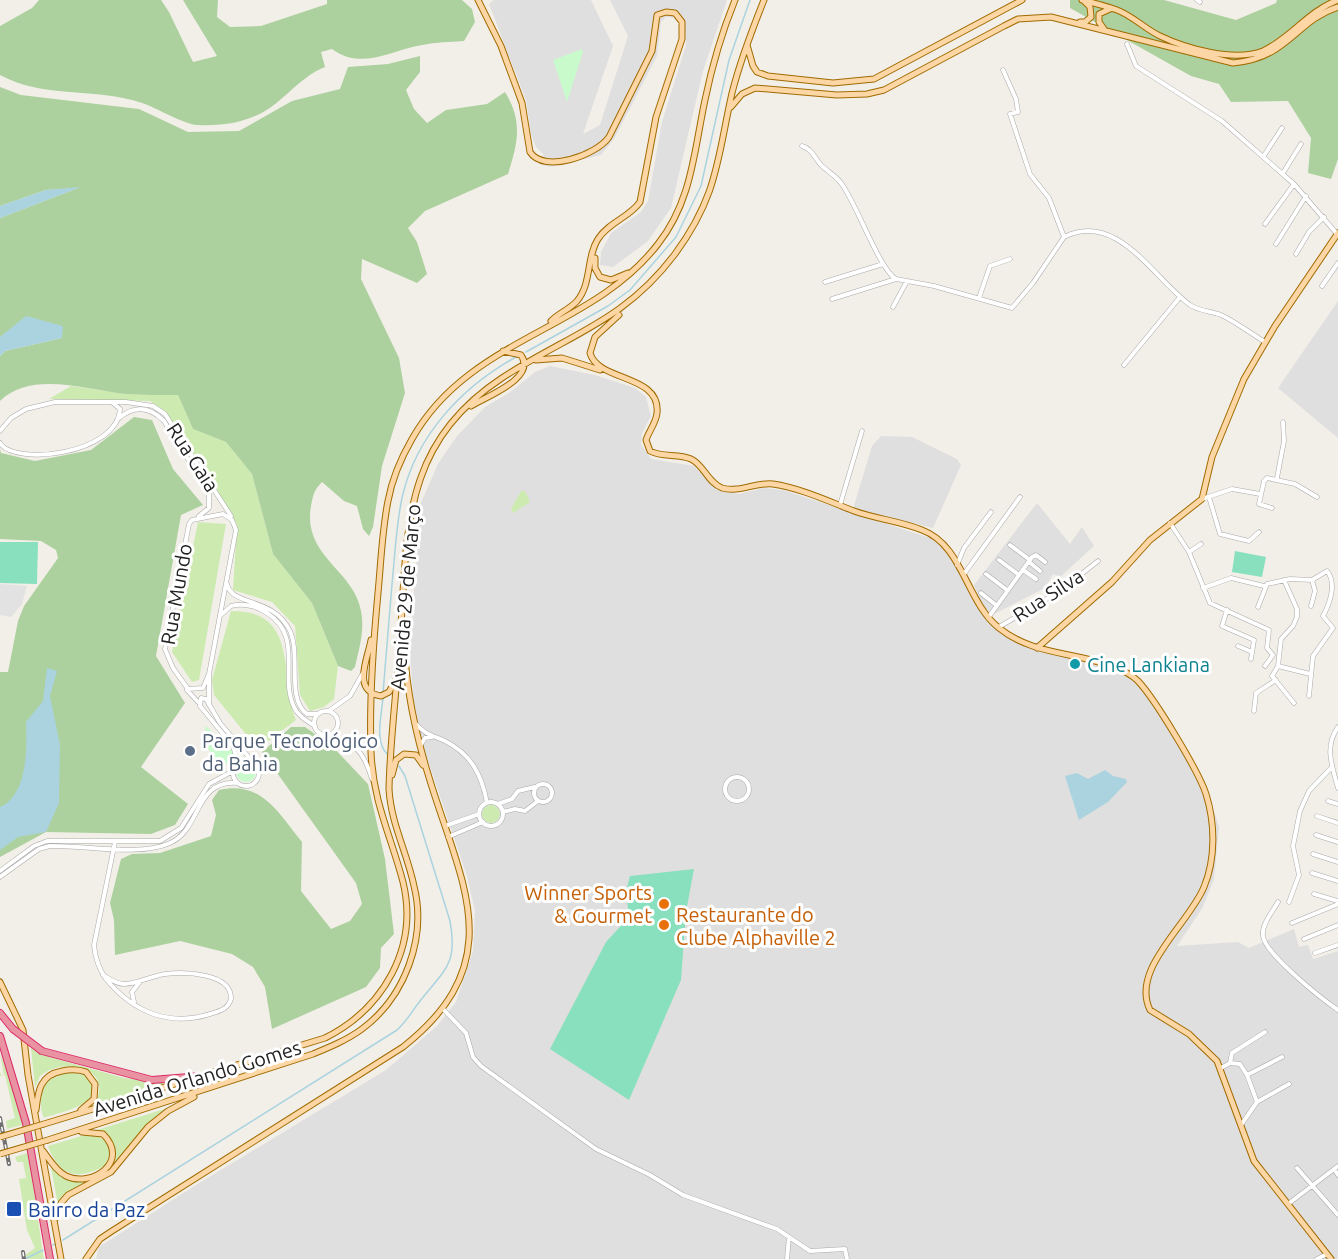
<svg xmlns="http://www.w3.org/2000/svg" width="1338" height="1259" font-family="Ubuntu,sans-serif">
<rect width="100%" height="100%" fill="#f2efe9"/>
<!-- residential -->
<path fill="#e0dfdf" d="M494,0H591L613,46L583,134L600,125L628,36L610,0H727L703,71L671,208L648,241L613,267L600,265L601,252L611,233L641,212L648,201L662,122L686,45L685,26L678,18L666,17L661,22L657,56L614,139L601,155L550,167L542,165L537,159L544,155L536,147L531,134L526,100L489,4Z
M1338,301V438L1278,388Z
M550,366L595,375L635,388L646,397L651,416L642,433L641,444L651,459L694,466L717,490L723,492L739,494L764,488L783,490L939,541L951,555L986,616L1011,639L1044,653L1109,668L1139,683L1169,723L1206,785L1219,827L1214,879L1203,907L1177,946L1238,942L1249,948L1294,929L1299,947L1308,945L1313,959L1338,951V1259H96L99,1247L196,1185L386,1070L437,1026L456,1002L473,951L475,911L467,876L422,743L413,695L410,652L420,505L438,464L457,436L485,407L509,393L535,372Z
M881,436L912,437L957,459L961,465L933,528L853,509L872,446Z
M1037,503L1070,544L1082,527L1094,546L1060,577L1053,574L1045,588L994,614L982,606L974,585Z"/>
<!-- grass -->
<path fill="#cdebb0" d="M71,386L126,394L178,395L193,429L226,442L252,474L273,554L312,603L338,666L334,699L324,707L310,711L300,695L295,626L272,602L233,590L237,524L163,410L150,401L49,399Z
M521,491H525L530,502L513,513L511,509Z
M198,522L226,524L199,680L192,682L172,652Z
M231,611C300,610 279,677 296,720L258,749L214,695L212,680Z
M482 814a9 9 0 1 1 18 0a9 9 0 1 1-18 0Z
M31,1048L49,1057L124,1078L170,1083L91,1107C120,1071 66,1054 40,1076L35,1088Z
M0,1054C29,1117 33,1191 44,1259H26L25,1255L35,1248L27,1230L19,1179L26,1178L23,1162H17L15,1157L27,1153L22,1125L7,1129L6,1121L15,1118L5,1075L0,1076V1071L1,1075H4Z
M69,1072L87,1076C109,1104 63,1111 44,1118C38,1105 41,1092 48,1080Z
M171,1107L162,1113L111,1169L71,1190L58,1205L51,1167L72,1180C82,1178 96,1177 105,1171C126,1159 111,1137 97,1130Z
M95,1134L108,1143L110,1152L106,1165C79,1181 59,1177 48,1146L85,1135Z"/>
<!-- forest -->
<path fill="#add19e" d="M39,0H161L169,12L193,62L217,56L183,0H218L217,17L230,27L261,26L327,4V0H462L472,9L475,22L464,41C450,42 436,42 422,45C392,50 361,71 332,49L321,52L325,67C297,78 281,106 255,116C237,124 216,126 197,125C183,124 157,108 142,103C95,87 44,99 0,75V26L32,8Z
M1070,0H1164L1236,20L1276,3L1277,0H1338V159L1331,179L1308,173L1311,138L1288,101L1231,102L1219,84L1191,76L1070,8Z
M420,56V72L406,90L414,109L427,123L446,110L487,104L505,92C523,121 518,143 508,174L425,211L408,228L417,242L427,274L417,283L362,259L361,279L399,358L405,393L382,466L373,527L369,536L363,529L357,506L344,501L322,482C314,490 313,495 311,506C302,556 354,570 361,611C365,630 359,649 355,667L351,671L338,666L312,603L273,554L252,474L226,442L193,429L178,395C161,395 143,395 126,394C87,390 31,370 0,401V356L5,351L62,338H0V218L78,188L46,190L0,206V87L21,95L139,109L188,132L239,131L292,101L340,89L348,67L388,64Z
M134,417L152,420L173,469L203,505L181,515L156,656L185,703L141,767L188,804L175,825L151,834L46,832L0,857V672H8L18,621L24,606L58,558L56,550L41,541L0,539V449L1,453L35,461L91,450Z
M291,727H305L332,746L368,784L385,859L394,934L381,948L380,968L366,987L272,1029L265,987L253,967L232,954L180,941L115,955L114,920L110,903L121,859L132,854L160,853L211,836L216,815L212,800L219,790C262,780 279,814 302,842L301,891L331,929L350,921L362,904L356,883L262,752Z"/>
<!-- park -->
<path fill="#c8facc" d="M582,49L583,52L567,102L553,60Z
M206,726L234,753L223,768L202,741Z
M236 772a10 10 0 1 1 20 0a10 10 0 1 1-20 0Z"/>
<!-- pitch -->
<path fill="#88e0be" d="M0,542H38L37,584L0,583Z
M1235,551L1266,557L1262,577L1232,572Z
M694,869L686,912L681,980L629,1100L550,1049L606,942L629,917L626,891L630,876Z"/>
<!-- parking -->
<path fill="#e2e2e2" d="M0,584L27,586L22,604L11,617L0,615Z"/>
<!-- water -->
<path fill="#aad3df" d="M81,187L0,218V206L46,190Z
M26,316L63,326L62,338L5,351L0,356V337Z
M47,668L57,671L50,696L60,745L59,803L46,832L18,837L0,850V807C28,795 27,747 26,722L43,701Z
M1105,770L1113,776L1126,779L1127,782L1108,802L1079,820L1065,776L1077,773L1088,779Z"/>
<g fill="none" stroke-linecap="round" stroke-linejoin="round">
<!-- stream -->
<path stroke="#aad3df" stroke-width="1.5" d="M526,352L608,306L630,290L676,237L701,186L729,60L750,0
M383,693C386,656 389,620 392,584C395,555 396,526 402,498C416,435 462,387 516,357
M383,697C382,714 374,741 387,754
M63,1240L397,1030C407,1021 412,1011 420,1001C445,969 458,964 450,921L405,776L399,766
M53,1245L56,1244
M25,1259L43,1250"/>
<!-- minor casing -->
<g stroke="#a9a9a9" stroke-width="5">
<path id="minor" d="M1197,0L1200,2
M1127,44L1136,66L1222,121L1294,184L1337,234
M1003,70L1016,99L1018,112L1010,114L1030,174L1049,198L1064,237
M802,146C812,149 814,157 821,165C827,171 836,176 841,183C857,204 879,269 896,279
M1263,157L1282,128
M1283,173L1301,144
M1265,224L1294,184
M1276,244L1306,196
M1296,254L1309,232L1324,217
M825,282L883,264
M1322,286L1338,263
M979,298L990,266L1010,259
M832,299L896,279L934,286L1012,308L1033,283L1064,237C1117,210 1154,279 1190,305C1199,311 1211,311 1221,315C1236,322 1250,333 1265,342
M893,307L907,281
M1124,365L1180,297
M118,419C134,405 149,406 164,421L209,493V508L199,516
M0,431L11,418L26,409L55,402H126L153,406L165,414L231,516
M0,443C14,466 117,455 120,409L113,403
M1277,478L1284,441L1283,422
M1209,497L1220,534L1249,541L1259,532
M1202,499L1232,489L1260,494
M840,505L862,431
M1272,508L1259,504L1264,481L1267,478L1295,484L1317,497
M1170,523L1189,552L1210,603L1269,630L1267,648L1273,655L1265,666
M1010,545L1030,560
M1189,552L1201,544
M999,560L1019,575
M1029,562L1040,571
M957,565L964,548L991,512
M1023,570L1036,579
M964,574L1020,497
M986,574L1007,590
M1284,580L1297,609V617L1293,626L1281,639L1278,666L1272,676L1294,703
M227,584C232,607 273,596 290,631C301,655 286,699 307,714H318
M1203,588L1231,578L1264,586
M981,593L996,605
M1311,606L1315,591L1312,580
M1258,607L1267,584L1290,579L1312,580L1327,571C1337,583 1330,603 1323,616L1333,628L1313,656L1309,696
M1227,610L1222,626L1254,640L1251,659
M221,615L231,606C243,603 257,606 267,613C304,637 279,675 294,707C298,716 307,721 315,726
M988,618L1032,557L1036,555L1045,562
M999,627L1060,591L1098,561
M1238,646L1252,652
M1278,666L1310,674
M209,674L203,688L188,689L173,668L165,649L189,524L192,520L223,514L232,520L236,530L209,674V705
M187,690L198,702
M330,710L350,696L363,673
M314 723a12 12 0 1 1 24 0a12 12 0 1 1-24 0Z
M1254,711L1256,693L1276,680
M416,724C424,734 434,736 445,741C471,754 482,775 487,803
M1338,727C1324,747 1332,766 1338,788
M327,735C355,744 363,749 372,779
M420,746L425,738L432,737
M233 773a13 13 0 1 1 26 0a13 13 0 1 1-26 0Z
M238,763L233,746L200,706L201,698L206,699L220,723L252,761
M725 789a12 12 0 1 1 24 0a12 12 0 1 1-24 0Z
M534 793a9 9 0 1 1 18 0a9 9 0 1 1-18 0Z
M1328,801L1338,804
M479 814a12 12 0 1 1 24 0a12 12 0 1 1-24 0Z
M498,804L512,799L518,791L535,787
M503,812L515,809L525,811L538,801
M1317,816L1338,823
M445,826L479,814
M1316,835L1338,842
M448,837L483,822
M1313,854L1338,862
M0,871L34,846L47,841H160L181,828L209,784L233,771
M1312,873L1338,881
M0,877L39,849L50,846C85,845 139,857 170,843C202,829 194,779 238,783
M1314,894L1338,901
M1278,902C1273,911 1261,925 1263,936C1265,954 1322,999 1338,1010
M1289,902L1299,875L1293,846L1300,811L1309,791L1331,768
M1292,923L1338,904
M1304,939L1338,925
M1315,953L1338,945
M103,975C110,979 116,984 124,984C137,984 151,976 165,974C183,972 232,972 231,999C228,1009 220,1011 210,1014C169,1027 133,1012 106,979C99,969 95,957 94,945L115,842
M134,1002L132,992L139,983
M443,1009L466,1033L473,1057L481,1066L596,1149L650,1175L683,1195L777,1229L810,1251L845,1249L847,1259
M1230,1063L1232,1053L1265,1032
M1221,1068L1230,1063L1240,1064L1247,1075L1257,1102L1241,1125
M1247,1075L1282,1057
M1257,1102L1289,1084
M1297,1168L1338,1215
M1334,1169L1338,1175
M1288,1204L1338,1166
M787,1259L789,1237
M1317,1259L1327,1254"/>
</g>
<!-- major casing -->
<g stroke="#a06b00" stroke-width="7">
<path id="major" d="M478,0L501,46L522,103L530,152C544,174 597,155 609,137L652,51L657,15L666,12L675,13L682,22V39L656,117L640,202C630,217 609,222 598,239C586,258 592,283 577,301C570,309 559,313 551,321
M1082,0C1094,3 1106,6 1117,10C1133,16 1145,29 1160,36C1187,49 1234,62 1263,51C1291,38 1308,11 1338,0
M1080,22H1085L1091,17L1090,7L1085,2
M1104,29L1099,22V14L1110,9
M747,45L753,66L757,72L768,76L833,83L874,79L1022,0
M731,107L742,94L755,88L837,95L867,94L884,90L1004,26L1018,19L1051,17L1233,63C1289,58 1295,21 1338,7
M595,258V268L600,277L611,280L628,273
M619,315L595,337L590,353C598,382 661,374 657,413C656,423 649,431 646,440L650,451C663,458 678,453 691,459C704,465 708,483 722,488C739,493 755,482 773,484C800,488 828,501 854,511C876,519 900,521 922,530C963,545 966,602 999,628C1032,655 1076,652 1114,667C1122,670 1132,675 1138,681C1155,699 1199,772 1206,794C1215,823 1216,858 1204,887C1189,924 1130,969 1150,1010L1189,1034L1217,1061L1254,1161L1331,1259
M536,360L562,358L600,370
M471,406C487,396 537,378 521,355L503,351
M371,640C368,658 351,691 381,696L389,692L396,679
M1037,648L1112,582L1150,540L1202,499L1212,457L1244,379L1275,326L1338,233
M392,775L396,760L404,754L416,755L423,765
M0,982L23,1030L28,1075L61,1259
M36,1110C38,1091 40,1075 62,1071C71,1069 78,1069 86,1072L95,1084L94,1099L81,1110
M44,1124L325,1038C383,1009 419,948 403,882C391,836 373,802 371,752C369,699 373,646 378,593C381,562 382,531 388,501C392,479 401,458 412,439C469,337 591,331 658,244C692,201 694,151 705,100C712,66 722,32 735,0
M48,1140L313,1054C330,1047 347,1040 362,1029C405,997 427,938 414,886C407,852 391,824 389,789C390,739 397,689 400,639C408,533 400,445 502,378C569,334 624,322 675,254C718,195 717,160 732,93C740,61 752,30 764,0
M43,1151C50,1160 56,1171 66,1176C91,1188 131,1162 103,1134L82,1132
M56,1218L61,1203L68,1195L111,1172L148,1127L168,1111L194,1097
M86,1259L100,1239L112,1231L403,1047C513,960 460,882 428,774C413,725 404,680 404,630"/>
</g>
<!-- highway casing -->
<g stroke="#dc2a67" stroke-width="8">
<path id="highway" d="M0,1013L13,1029
M0,1036L26,1123L50,1259
M42,1051L152,1080L201,1076"/>
</g>
<!-- minor -->
<use href="#minor" stroke="#fff" stroke-width="4"/>
<!-- major -->
<use href="#major" stroke="#fcd6a4" stroke-width="5"/>
<!-- highway -->
<use href="#highway" stroke="#e892a2" stroke-width="6"/>
<!-- rail casing -->
<g stroke="#707070" stroke-width="4">
<path id="rail" d="M0,1118L9,1164
M23,1252L24,1259"/>
</g>
<!-- rail -->
<use href="#rail" stroke="#fff" stroke-width="1.5" stroke-dasharray="4.5" stroke-linecap="butt"/>
<!-- major-bridge casing -->
<g stroke="#a06b00" stroke-width="7" stroke-linecap="butt">
<path id="major-bridge" d="M0,1137L44,1124
M0,1154L48,1140"/>
</g>
<!-- highway-bridge casing -->
<g stroke="#dc2a67" stroke-width="8" stroke-linecap="butt">
<path id="highway-bridge" d="M13,1029L42,1051"/>
</g>
<!-- major-bridge -->
<use href="#major-bridge" stroke="#fcd6a4" stroke-width="5"/>
<!-- highway-bridge -->
<use href="#highway-bridge" stroke="#e892a2" stroke-width="6"/>
</g>
<!-- markers -->
<circle fill="#0f9aa8" stroke="#fff" stroke-width="2" cx="1075" cy="664" r="6"/>
<circle fill="#5c6f8a" stroke="#fff" stroke-width="2" cx="190" cy="751" r="6"/>
<g fill="#e8710a" stroke="#fff" stroke-width="2">
<circle cx="664" cy="904" r="6"/>
<circle cx="664" cy="925" r="6"/>
</g>
<rect fill="#1a4fb4" stroke="#fff" stroke-width="2" x="6" y="1201" width="16" height="16" rx="3"/>
<g text-anchor="middle" dominant-baseline="central" stroke-width="6" stroke-linejoin="round" paint-order="stroke">
<!-- street labels -->
<g font-size="20" fill="#222" stroke="#fff">
<text transform="translate(193 457) rotate(57)">Rua Gaia</text>
<text transform="translate(176 594) rotate(-80)">Rua Mundo</text>
<text transform="translate(1048 595) rotate(-33)">Rua Silva</text>
<text transform="translate(405 597) rotate(-85)">Avenida 29 de Março</text>
<text transform="translate(197 1078) rotate(-17)">Avenida Orlando Gomes</text>
</g>
<!-- culture labels -->
<g font-size="20" fill="#0d838f" stroke="#fff" text-anchor="start">
<text x="1087" y="664">Cine Lankiana</text>
</g>
<!-- service labels -->
<g font-size="20" fill="#4e5e75" stroke="#fff" text-anchor="start">
<text x="202" y="740">Parque Tecnológico<tspan x="202" dy="23">da Bahia</tspan></text>
</g>
<!-- food labels -->
<g font-size="20" fill="#c56008" stroke="#fff" text-anchor="end">
<text x="652" y="892">Winner Sports<tspan x="652" dy="23">&amp; Gourmet</tspan></text>
<text x="676" y="914" text-anchor="start">Restaurante do<tspan x="676" dy="23">Clube Alphaville 2</tspan></text>
</g>
<!-- transit labels -->
<g font-size="20" fill="#164399" stroke="#fff" text-anchor="start">
<text x="28" y="1209">Bairro da Paz</text>
</g>
</g>
</svg>
